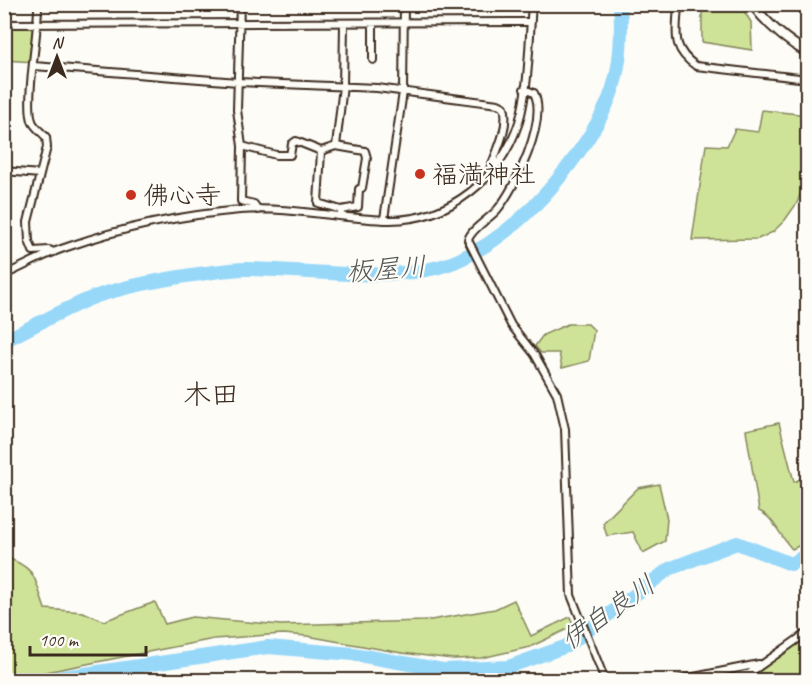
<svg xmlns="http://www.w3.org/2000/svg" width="812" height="685" font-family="Caveat,'Klee One',sans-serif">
<rect width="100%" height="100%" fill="#fdfcf7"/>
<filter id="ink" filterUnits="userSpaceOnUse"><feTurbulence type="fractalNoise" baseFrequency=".0167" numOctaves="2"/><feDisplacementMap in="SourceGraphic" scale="12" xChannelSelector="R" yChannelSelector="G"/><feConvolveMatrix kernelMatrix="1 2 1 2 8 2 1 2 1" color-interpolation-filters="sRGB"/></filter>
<g filter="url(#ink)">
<!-- green -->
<path fill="#cfe398" stroke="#85865b" stroke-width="1.5" d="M702,5H740L751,22L752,50L702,42Z
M5,27L34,28L33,62L5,60Z
M762,110L807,115V176L797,203L785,220L773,232L758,239L692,240L706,145L727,146L735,129L758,132Z
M568,324H588L594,330L589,361L562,368L559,353H541L535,346L543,335Z
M779,423L794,482L807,476V542L792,549C780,537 774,517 759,511L746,430Z
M659,484L667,519L665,541L643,553L633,532L607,536L603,523L638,488Z
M5,557C38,569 34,578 45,609L83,612L104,621L155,602L165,624L192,617L281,625L425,621L495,609L514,600L531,636L570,617L574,626L530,647L481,658L453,659L402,653L307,636L283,634L214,639L5,680Z
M807,636V680H747Z"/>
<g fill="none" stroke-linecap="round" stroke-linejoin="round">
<!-- river -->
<path stroke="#97d8f9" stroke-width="14" d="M4,341C34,326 64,309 94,297C125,286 160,280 192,275C209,273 228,269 246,269C307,269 397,285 454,262C502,242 540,204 570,164C612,108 625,74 620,4
M43,680L268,647L353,654L443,670L508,667L567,646L669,569L737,543L791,564L808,554"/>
<!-- minor casing -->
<g stroke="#3b2a1e" stroke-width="10">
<path id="minor" d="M38,4C39,30 24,106 33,123C36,128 42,133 46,137L47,147L28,222L29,241L33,251L49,250L54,252
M240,4L237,110L242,146L241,201L254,204L258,210
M678,4C677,32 670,48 696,66L808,79
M4,24L531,22
M373,24V60
M34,66L238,82L377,88L498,104L504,107C510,126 496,153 489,171
M524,89L534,93C548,120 515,189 497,210C489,219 471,229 468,240L511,325L535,355L557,394L565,429L571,595L605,680
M242,146L276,155H290L292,144L296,141L321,151L336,146L365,151L367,158L362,188L359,189L358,207L341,210V215
M336,146L343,86L344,24
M321,151L318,203L341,210
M4,171L40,174
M384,219L403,92L404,4
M4,275C25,266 45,254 67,247C121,228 183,215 240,210C292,206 340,219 390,220C450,220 501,178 519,122C529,88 529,41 532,4
M679,680L759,664
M724,680L746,674
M740,680L808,632"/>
</g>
<!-- tertiary casing -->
<g stroke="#3b2a1e" stroke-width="12">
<path id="tertiary" d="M752,4C768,25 785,40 808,53"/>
</g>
<!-- minor -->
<use href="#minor" stroke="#fdfcf7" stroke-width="6"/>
<!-- tertiary -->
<use href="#tertiary" stroke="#fdfcf7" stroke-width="8"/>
</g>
</g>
<!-- markers -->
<g fill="#c8321e" stroke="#fdfcf7" stroke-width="2">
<circle cx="420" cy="174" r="6"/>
<circle cx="131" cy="195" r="6"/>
</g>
<g text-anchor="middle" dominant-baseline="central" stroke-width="4.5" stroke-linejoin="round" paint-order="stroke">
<!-- poi labels -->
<g font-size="26" fill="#3b2a1e" stroke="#fdfcf7" text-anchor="start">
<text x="432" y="174">福満神社</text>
<text x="143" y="195">佛心寺</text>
</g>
<!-- water labels -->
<g font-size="27" font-style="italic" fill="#525655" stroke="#fdfcf7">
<text transform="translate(386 269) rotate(-4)">板屋川</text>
<text transform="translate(608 612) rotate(-35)">伊自良川</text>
</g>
<!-- quarter labels -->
<g font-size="28" fill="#3b2a1e" stroke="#fdfcf7">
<text x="211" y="394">木田</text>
</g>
</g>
<!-- margin -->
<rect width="812" height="685" fill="none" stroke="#fdfcf7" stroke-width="24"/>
<rect x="12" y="12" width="788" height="661" fill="none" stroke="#3b2a1e" stroke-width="2" filter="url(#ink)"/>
<!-- north arrow -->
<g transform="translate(57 57)" stroke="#fdfcf7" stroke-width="4.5" paint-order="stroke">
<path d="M0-4.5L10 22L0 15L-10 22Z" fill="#3b2a1e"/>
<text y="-9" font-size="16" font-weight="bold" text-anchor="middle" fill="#3b2a1e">N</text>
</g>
<!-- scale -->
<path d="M30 646v9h116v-9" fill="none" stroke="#3b2a1e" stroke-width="3"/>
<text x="39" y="646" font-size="18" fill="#3b2a1e" stroke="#fdfcf7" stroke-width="4.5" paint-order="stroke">100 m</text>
</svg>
